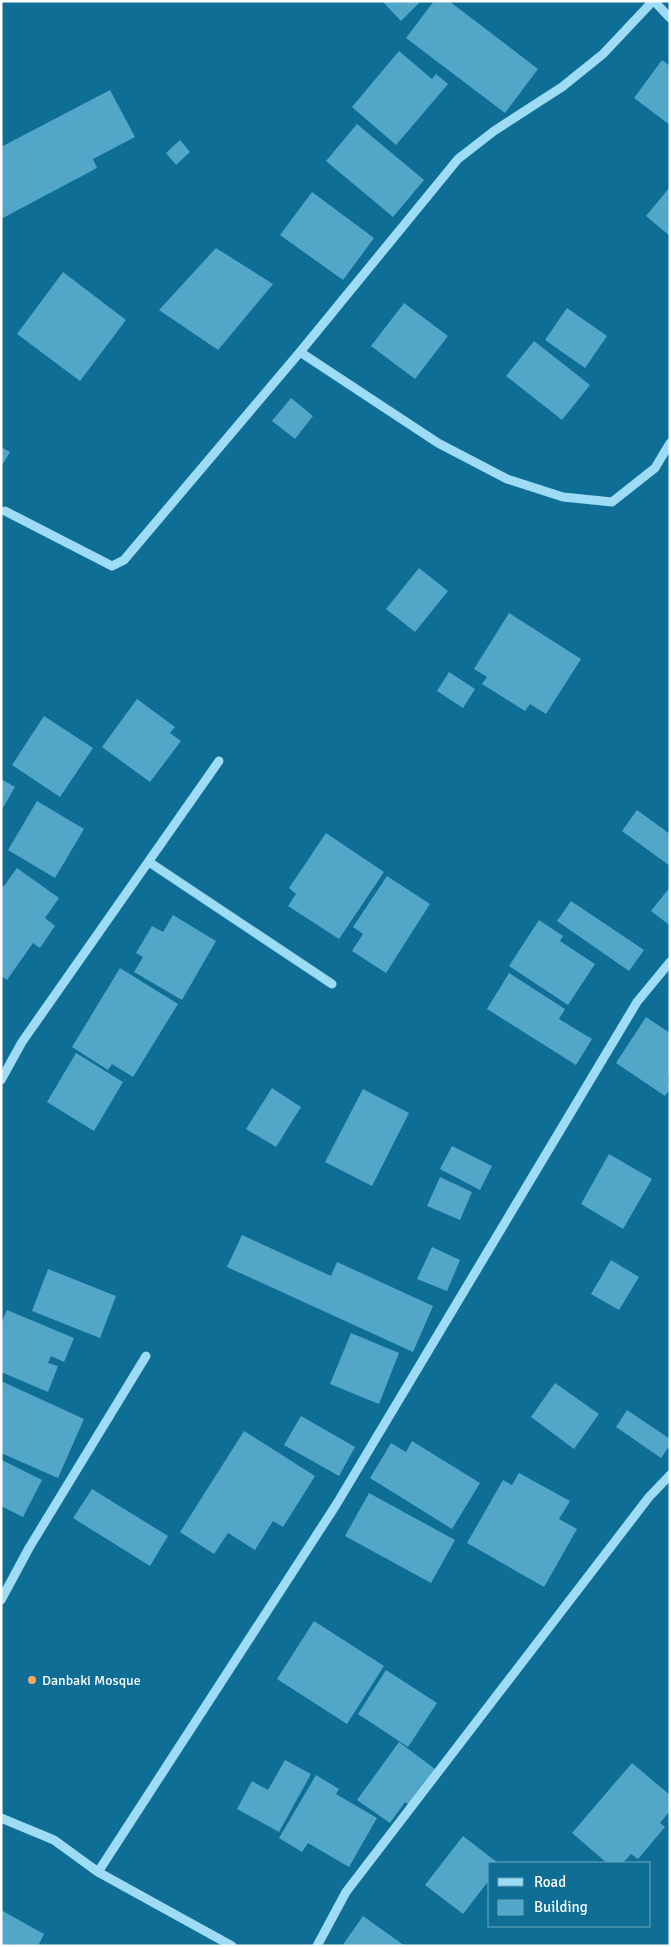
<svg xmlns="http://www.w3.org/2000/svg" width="671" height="1947" font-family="Signika,sans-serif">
<rect width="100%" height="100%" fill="#0f6e95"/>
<!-- building -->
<path fill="#52a6c7" d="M382,1H421L401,21Z
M434,1H449L538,69L505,113L406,38Z
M399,51L432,79L436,74L448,84L396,145L352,107Z
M662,60L670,66V125L634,98Z
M110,90L135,137L93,159L97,168L1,219V147Z
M357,124L424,180L393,217L326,161Z
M180,140L190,152L176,165L166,153Z
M670,187V236L646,216Z
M312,192L374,238L343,280L280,235Z
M216,248L273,284L218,350L159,310Z
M63,272L126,320L80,381L17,334Z
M404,303L448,336L415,379L371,346Z
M567,308L607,336L585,368L545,340Z
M534,341L590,385L562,420L506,376Z
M291,398L313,416L295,439L272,421Z
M1,447L10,452L1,467Z
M419,568L448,591L415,632L386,609Z
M509,613L581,659L546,714L530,704L525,711L482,684L487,677L474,669Z
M449,672L475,689L463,708L437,691Z
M137,699L175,727L170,733L181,741L150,782L102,747Z
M44,716L93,748L60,797L12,765Z
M1,779L15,787L1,811Z
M37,801L84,829L55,878L8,850Z
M637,810L670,834V866L622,831Z
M326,833L384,872L339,939L288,906L296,894L289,888Z
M17,868L59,898L45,918L55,926L40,948L33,943L7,980L1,976V885L4,886Z
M387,876L430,904L386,973L352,951L363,934L353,927Z
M670,887V923L668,924L651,911Z
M571,901L644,950L629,971L557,921Z
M173,915L216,941L182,1000L134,972L143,957L136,953L152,926L163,932Z
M539,920L563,936L560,941L595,964L568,1005L509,966Z
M120,968L178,1004L133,1077L112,1064L108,1070L72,1047Z
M509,973L565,1009L559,1019L592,1039L576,1065L487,1009Z
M646,1017L670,1033V1077L668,1079L670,1089L665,1096L616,1063Z
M76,1053L123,1082L94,1131L47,1102Z
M272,1088L301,1107L276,1147L246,1129Z
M363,1089L409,1113L372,1186L325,1162Z
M452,1146L492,1166L480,1190L440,1169Z
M609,1154L652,1179L623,1229L581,1204Z
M440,1177L472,1192L460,1220L427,1206Z
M242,1235L331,1276L337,1262L433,1306L413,1352L227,1267Z
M432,1247L460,1260L447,1291L417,1279Z
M611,1260L639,1277L619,1310L591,1294Z
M48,1269L116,1296L100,1338L32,1311Z
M7,1310L74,1338L64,1362L51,1356L48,1363L58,1366L48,1392L1,1372V1323Z
M351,1333L399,1353L379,1404L330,1384Z
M1,1381L84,1419L58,1478L1,1453Z
M555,1383L599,1414L574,1449L531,1417Z
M627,1410L670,1439V1445L661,1458L616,1427Z
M301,1416L355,1447L339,1476L284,1445Z
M244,1431L315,1476L283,1527L273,1521L255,1550L228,1533L214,1554L180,1532Z
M412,1441L480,1483L452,1529L370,1478L391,1443L406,1452Z
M2,1460L42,1480L23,1517L1,1506Z
M519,1473L570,1501L559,1519L577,1529L544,1587L467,1543L503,1480L512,1485Z
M92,1489L168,1536L150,1566L73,1518Z
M369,1493L455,1540L431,1583L345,1536Z
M314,1621L384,1666L347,1724L277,1679Z
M386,1670L437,1703L408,1747L358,1714Z
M399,1742L435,1769L409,1805L405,1802L390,1823L357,1800Z
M285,1760L311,1774L279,1832L237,1809L252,1781L268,1790Z
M632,1763L670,1795V1811L660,1823L665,1827L638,1859L631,1854L623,1863H607L572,1833Z
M316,1775L339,1789L336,1794L377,1818L349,1867L308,1843L302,1852L279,1838Z
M463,1836L498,1863H490V1879L463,1914L425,1885Z
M1,1910L44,1934L38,1946H1Z
M363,1916L405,1946H342Z"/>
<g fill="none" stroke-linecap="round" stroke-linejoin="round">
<!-- minor -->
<path stroke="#9ddcf4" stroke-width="9" d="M654,1L670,18
M300,352L438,443L507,479L563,497L612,502L655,468L670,443
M5,511L112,566L124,560L300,352L458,159L494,131L562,87L603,54L653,1
M149,862L332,984
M1,1080L22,1042L219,761
M1,1600L29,1548L146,1356
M1,1818L54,1840L98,1872L232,1946
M98,1872L336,1505L637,1002L670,962
M317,1946L346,1892L649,1497L670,1475"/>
</g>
<!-- markers -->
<circle fill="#ffa660" stroke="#0f6e95" stroke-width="2" cx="32" cy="1680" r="5"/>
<g text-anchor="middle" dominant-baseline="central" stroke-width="5" stroke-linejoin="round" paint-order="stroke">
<!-- poi labels -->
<g font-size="14" fill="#fff" stroke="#0f6e95" text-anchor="start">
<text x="42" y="1680">Danbaki Mosque</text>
</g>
</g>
<!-- border -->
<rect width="671" height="1947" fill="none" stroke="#ffffff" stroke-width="5"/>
<!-- legend -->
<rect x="488" y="1862" width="162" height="65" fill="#0f6e95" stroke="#6fa8bf"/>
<rect x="498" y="1878" width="25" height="8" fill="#9ddcf4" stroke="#6fa8bf"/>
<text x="534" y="1887" font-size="15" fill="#ffffff">Road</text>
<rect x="498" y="1900" width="25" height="15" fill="#52a6c7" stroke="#6fa8bf"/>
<text x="534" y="1912" font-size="15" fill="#ffffff">Building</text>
</svg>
